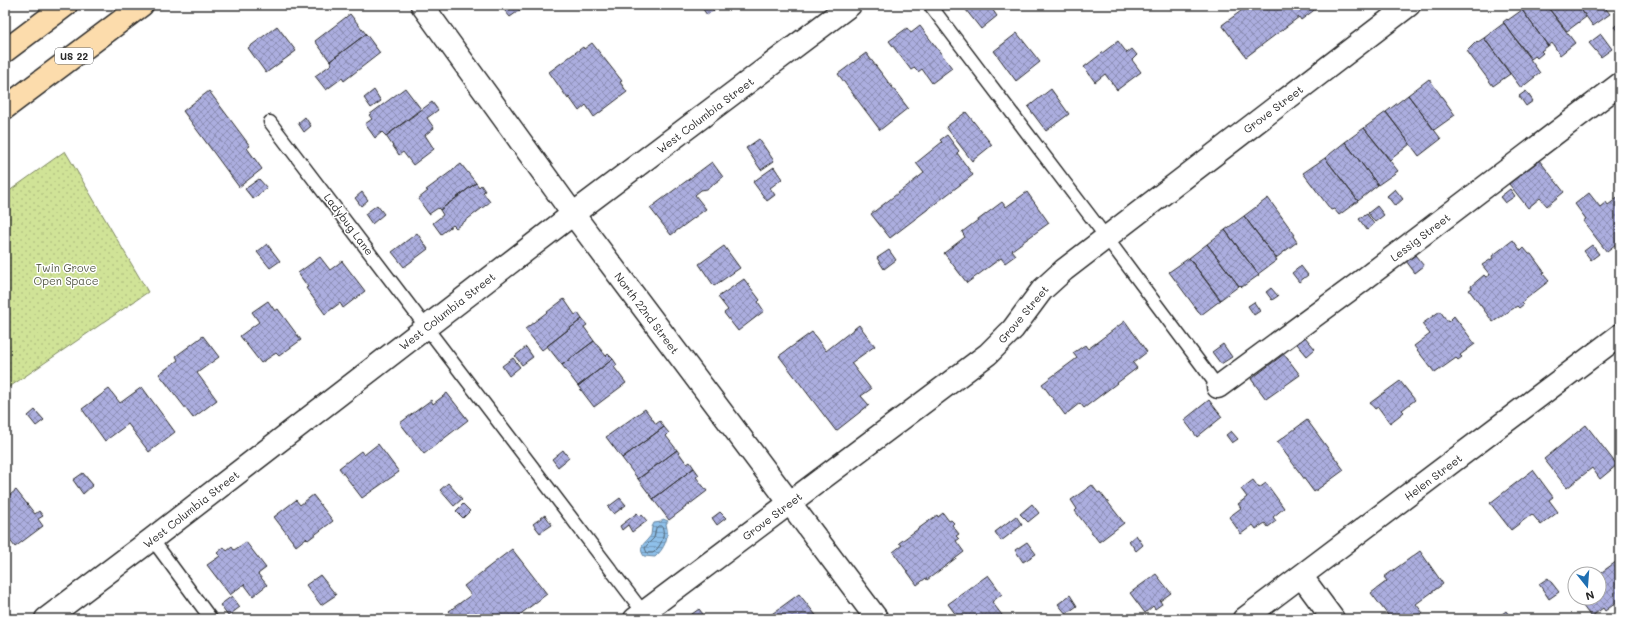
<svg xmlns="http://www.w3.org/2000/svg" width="1625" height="624" font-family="Mali,sans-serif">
<defs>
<pattern id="park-dots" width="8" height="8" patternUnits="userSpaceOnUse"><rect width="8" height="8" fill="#d0e397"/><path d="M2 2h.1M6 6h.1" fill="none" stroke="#b3c382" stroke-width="1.8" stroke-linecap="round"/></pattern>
<pattern id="water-rules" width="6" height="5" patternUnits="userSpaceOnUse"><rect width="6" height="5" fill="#8ec0ea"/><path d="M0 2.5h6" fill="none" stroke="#749cbe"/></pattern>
<pattern id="building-cross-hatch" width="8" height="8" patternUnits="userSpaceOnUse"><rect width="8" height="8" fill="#acaedf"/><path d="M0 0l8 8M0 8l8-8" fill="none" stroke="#8c8eb5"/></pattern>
</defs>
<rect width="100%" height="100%" fill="#fff"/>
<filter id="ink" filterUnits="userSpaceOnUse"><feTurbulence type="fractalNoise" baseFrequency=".025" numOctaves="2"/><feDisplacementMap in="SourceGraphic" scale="8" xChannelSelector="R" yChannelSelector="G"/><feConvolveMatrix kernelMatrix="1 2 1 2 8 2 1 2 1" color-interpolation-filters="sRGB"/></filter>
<g filter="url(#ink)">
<!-- park -->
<path fill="url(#park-dots)" stroke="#7e8761" d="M65,151L148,292L5,390V194Z"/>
<!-- water -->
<path fill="url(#water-rules)" stroke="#66849e" d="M663,519L668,521L666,524C670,537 664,549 655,557L644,556C637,546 646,543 651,535L652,527L654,523L661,522Z"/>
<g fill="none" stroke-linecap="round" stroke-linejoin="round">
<!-- shore -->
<path stroke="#536777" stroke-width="1" d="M659,526H662C666,536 661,546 653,553H647L645,548L647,545L654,538L656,528Z"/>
</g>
<!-- building -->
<path fill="url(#building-cross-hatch)" stroke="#2b2b2b" d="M500,5H527L510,17Z
M700,5H721L707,15Z
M962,5H997L992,9L997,16L981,29Z
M1249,5H1321L1301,20L1299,17L1246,57L1222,25Z
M1529,5H1546L1575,43L1560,55L1552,43L1548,46L1522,10Z
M1546,5H1578L1586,17L1567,31Z
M1578,5H1603L1610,14L1593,26Z
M1522,10L1548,46L1541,51L1543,53L1537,58L1535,56L1531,59L1503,22L1507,19L1508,20Z
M350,14L366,34L330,61L315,41Z
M1620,22V34L1614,27Z
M1504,23L1540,73L1521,88L1484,38Z
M277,26L296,51L266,73L248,48Z
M920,26L952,68L932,83L922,69L918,72L914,68L911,70L889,41L907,28L911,33Z
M1017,33L1040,62L1016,81L994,51Z
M366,34L380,53L344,81L342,78L326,90L315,76L332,64L330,61Z
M1601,34L1612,49L1601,57L1589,43Z
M1484,38L1510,74L1493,86L1467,51L1477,41L1478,42Z
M1118,41L1127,53L1132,49L1137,55L1132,60L1141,72L1117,90L1105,74L1095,82L1084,67Z
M592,43L622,81L620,82L627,92L594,117L586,105L579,111L569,97L568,99L549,72L583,47L584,49Z
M866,53L908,108L880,130L838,74Z
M1429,79L1455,115L1434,130L1408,95Z
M405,88L421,109L386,136L382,132L375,138L365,124L372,119L369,115Z
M1051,89L1069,114L1046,131L1028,107Z
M374,90L381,101L371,108L364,98Z
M209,91L250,146L247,148L262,169L239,187L183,111Z
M1526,91L1533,101L1526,106L1519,96Z
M1408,95L1441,139L1419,156L1386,112Z
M432,102L438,110L427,118L434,128L425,135L434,149L413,165L403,152L399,155L386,136Z
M966,112L992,145L972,161L946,127Z
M1386,112L1410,144L1390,160L1364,128Z
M305,117L311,126L304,132L298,123Z
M1364,128L1398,171L1378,185L1345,142Z
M947,135L959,151L957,153L973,175L890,238L871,214L924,173L916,163L942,142L940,140Z
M759,139L774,161L761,170L746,148Z
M1345,142L1378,185L1358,201L1325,158Z
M1325,158L1358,201L1339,215L1334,209L1331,210L1303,173Z
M1539,160L1564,192L1547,206L1540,198L1528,208L1509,184Z
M712,162L723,177L707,189L701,190L695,195L706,209L671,235L650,208Z
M461,164L476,183L440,210L438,208L429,214L418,199L428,191L426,190Z
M774,167L782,179L770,188L775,195L767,201L753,182Z
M259,179L267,188L253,199L245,189Z
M476,183L479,187L481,185L485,191L483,192L490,202L456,228L453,225L441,234L433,223L443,215L440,210Z
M1395,189L1403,199L1395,206L1387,196Z
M1510,189L1515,196L1505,203L1500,197Z
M362,192L368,200L361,206L355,198Z
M1027,192L1049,223L1012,250L1016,255L1005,263L1001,258L967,283L944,253L965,237L962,232L1002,202L1006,207Z
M1589,193L1600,207L1606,202L1608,205L1620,196V242L1607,252L1583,221L1586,219L1575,204Z
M1268,198L1295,235L1293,236L1297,242L1276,258L1244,216Z
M377,205L384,214L372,224L365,214Z
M1377,206L1384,215L1375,222L1368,213Z
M1367,214L1374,224L1367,230L1359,219Z
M1244,216L1277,260L1258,274L1225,230Z
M1225,230L1259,275L1242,287L1240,285L1239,286L1207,244Z
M417,233L428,249L404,267L392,252Z
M1513,240L1521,251L1524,248L1529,254H1531L1545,273L1543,274L1549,281L1522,302L1524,304L1519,308L1517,306L1493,322L1469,290L1472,288L1471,286L1484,275L1486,277L1490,275L1482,265L1493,258L1492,256Z
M267,244L280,261L270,268L257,252Z
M1207,244L1239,286L1220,300L1189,258Z
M1592,245L1599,254L1591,260L1584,251Z
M724,246L740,268L714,286L699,264Z
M889,250L896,260L884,269L877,258Z
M1415,255L1424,266L1415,273L1406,261Z
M320,257L330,270L342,261L365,291L343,308L340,303L325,314L306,288L308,287L298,273Z
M1189,258L1221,300L1201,315L1169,272Z
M1301,266L1308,275L1299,282L1292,273Z
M744,279L760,300L758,302L764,311L738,331L724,313L728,310L718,297Z
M1271,288L1278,296L1272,300L1266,292Z
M564,299L575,315L578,313L582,319L542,350L525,329Z
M268,301L275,311L278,309L301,340L279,356L276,353L261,363L240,336L259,322L252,312Z
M1254,302L1260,311L1254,315L1248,306Z
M1440,311L1448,322L1454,316L1475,344L1460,355L1462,357L1458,360L1456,358L1435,373L1414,346L1430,334L1422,324Z
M582,319L587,325L584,327L594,341L562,365L547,346Z
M1125,321L1147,352L1133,363L1137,368L1084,408L1080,403L1065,415L1042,384L1077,358L1073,353L1085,345L1088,349Z
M859,325L875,346L851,363L871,389L861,396L869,405L836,431L779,356L812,332L826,351Z
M203,336L219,357L197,373L217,400L193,418L159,374L178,360L176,356Z
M1305,337L1315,349L1307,356L1297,344Z
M594,341L606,356L608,354L613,359L578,386L562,365Z
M1223,344L1232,357L1221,364L1212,352Z
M526,347L533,357L522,365L515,356Z
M1284,354L1300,375L1266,399L1251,379Z
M513,358L520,367L509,376L502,366Z
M613,359L617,365L614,367L626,383L594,407L578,386Z
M1400,381L1415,400L1402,410L1404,412L1390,423L1378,407L1375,409L1370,403Z
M142,387L175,432L149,452L128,424L105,441L82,409L109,389L120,403Z
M447,393L468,420L424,454L400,423L431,400L433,404Z
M1209,400L1222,417L1197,437L1184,420Z
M645,409L656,424L660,421L664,427L622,458L606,437Z
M35,410L44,420L36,426L28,416Z
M1307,420L1344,470L1314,492L1277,442Z
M1586,425L1617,465L1600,479L1592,468L1567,488L1544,459Z
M664,427L669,433L666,436L677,450L638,479L622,458Z
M1231,431L1238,439L1232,443L1226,435Z
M378,444L399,472L362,498L339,468L361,451L364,455Z
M563,450L569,458L558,467L552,459Z
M677,450L687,464L690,462L694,468L653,499L638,479Z
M694,468L699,475L696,477L707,491L669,520L653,499Z
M1533,470L1553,497L1549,500L1558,512L1541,525L1532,514L1511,530L1490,503Z
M83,473L93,485L83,494L73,480Z
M1253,480L1259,488L1266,483L1284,508L1273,517L1276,521L1268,527L1265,523L1256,529L1253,525L1241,534L1229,517L1241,508L1238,504L1247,497L1241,489Z
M448,483L462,499L454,506L440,490Z
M1092,485L1098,493L1100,492L1124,523L1099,542L1075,511L1077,509L1071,500Z
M16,490L35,514L39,511L43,516L38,519L43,526L15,547L5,534V499Z
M313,495L333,521L308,540L306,538L296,546L274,517L296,500L300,505Z
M620,498L626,505L614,514L608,507Z
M463,504L470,511L463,518L456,511Z
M1032,504L1039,513L1028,522L1020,514Z
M720,512L726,518L717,525L712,518Z
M637,513L640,516L642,515L647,521L632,532L628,525L622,530L620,526Z
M943,513L949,521L951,520L954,523L952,525L959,534L956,536L959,539L956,541L964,552L927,580L926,578L917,585L893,552L902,545L899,543L937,515L938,517Z
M545,515L552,525L540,533L533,524Z
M1016,516L1022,525L1001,541L995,532Z
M1136,535L1143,545L1136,551L1129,541Z
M246,542L266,568L258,574L267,585L253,596L244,584L230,595L207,565L220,556L217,553L224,547L227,551L232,547L234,550Z
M1027,542L1036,554L1023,562L1015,550Z
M512,549L547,594L514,619H455L449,611L471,595L464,586Z
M1420,551L1443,584L1416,604L1423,613L1415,619H1391L1371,593L1387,581L1384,577Z
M1620,559V600L1605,611L1603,608L1591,617L1577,598H1599V574Z
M1156,574L1171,593L1160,601L1162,604L1155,609L1153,606L1145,613L1130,593Z
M320,575L336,595L321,605L306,585Z
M988,575L1002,594L992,602L1005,619H959L948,604Z
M1548,578L1559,592L1549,599L1539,584Z
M799,594L819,619H765Z
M1070,595L1077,606L1066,614L1058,604Z
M232,596L240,607L228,616L220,605Z
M699,609L707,619H685Z
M1506,611L1512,619H1498L1497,618Z"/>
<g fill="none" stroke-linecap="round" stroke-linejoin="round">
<!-- lane casing -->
<g stroke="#2b2b2b" stroke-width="15">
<path id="lane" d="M930,5L1106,237L1218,387
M270,122L643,612
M152,539L211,619"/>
</g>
<!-- street casing -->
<g stroke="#2b2b2b" stroke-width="25">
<path id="street" d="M422,5L573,214L877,619
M1218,387L1359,283L1620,84
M1302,577L1333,619
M46,619L152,539L573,214L850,5
M635,619L988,354L1013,329L1042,290L1064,270L1409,5
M1244,619L1620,335"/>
</g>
<!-- highway casing -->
<g stroke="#2b2b2b" stroke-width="25">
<path id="highway" d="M5,51L66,5
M5,108L142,5"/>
</g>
<!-- lane -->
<use href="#lane" stroke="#fff" stroke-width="12"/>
<!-- street -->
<use href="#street" stroke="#fff" stroke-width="22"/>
<!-- highway -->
<use href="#highway" stroke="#fcdcac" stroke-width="22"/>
</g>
</g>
<g text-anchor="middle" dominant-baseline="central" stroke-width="3" stroke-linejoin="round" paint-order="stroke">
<!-- shield labels -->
<rect fill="#fff" stroke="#6b6b6b" stroke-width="1" x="55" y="48" width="38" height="16" rx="3"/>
<g font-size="10" font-weight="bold" fill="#2b2b2b">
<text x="74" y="56">US 22</text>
</g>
<!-- street labels -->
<g font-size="11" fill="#2b2b2b" stroke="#fff">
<text transform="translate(1273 109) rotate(-37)">Grove Street</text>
<text transform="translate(705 115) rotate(-37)">West Columbia Street</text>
<text transform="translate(349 224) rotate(53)">Ladybug Lane</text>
<text transform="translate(1420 237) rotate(-37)">Lessig Street</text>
<text transform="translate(447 311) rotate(-38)">West Columbia Street</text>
<text transform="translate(647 313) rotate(53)">North 22nd Street</text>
<text transform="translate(1023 314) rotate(-50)">Grove Street</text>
<text transform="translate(1433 477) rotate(-37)">Helen Street</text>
<text transform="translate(191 509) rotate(-38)">West Columbia Street</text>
<text transform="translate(772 516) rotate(-37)">Grove Street</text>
</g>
<!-- park labels -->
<g font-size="11" fill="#545946" stroke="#fff">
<text x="66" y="267">Twin Grove<tspan x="66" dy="13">Open Space</tspan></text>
</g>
</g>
<!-- margin -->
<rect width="1625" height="624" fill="none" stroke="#fff" stroke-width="20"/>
<rect x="10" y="10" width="1605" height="604" fill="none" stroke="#2b2b2b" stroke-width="1.5" filter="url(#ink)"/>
<!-- north arrow -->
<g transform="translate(1587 586) rotate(163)"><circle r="19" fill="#ffffff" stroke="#aaaaaa"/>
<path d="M0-3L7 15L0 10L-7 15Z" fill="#1f6fb2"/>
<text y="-6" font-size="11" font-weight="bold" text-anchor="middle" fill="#2b2b2b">N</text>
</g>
</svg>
